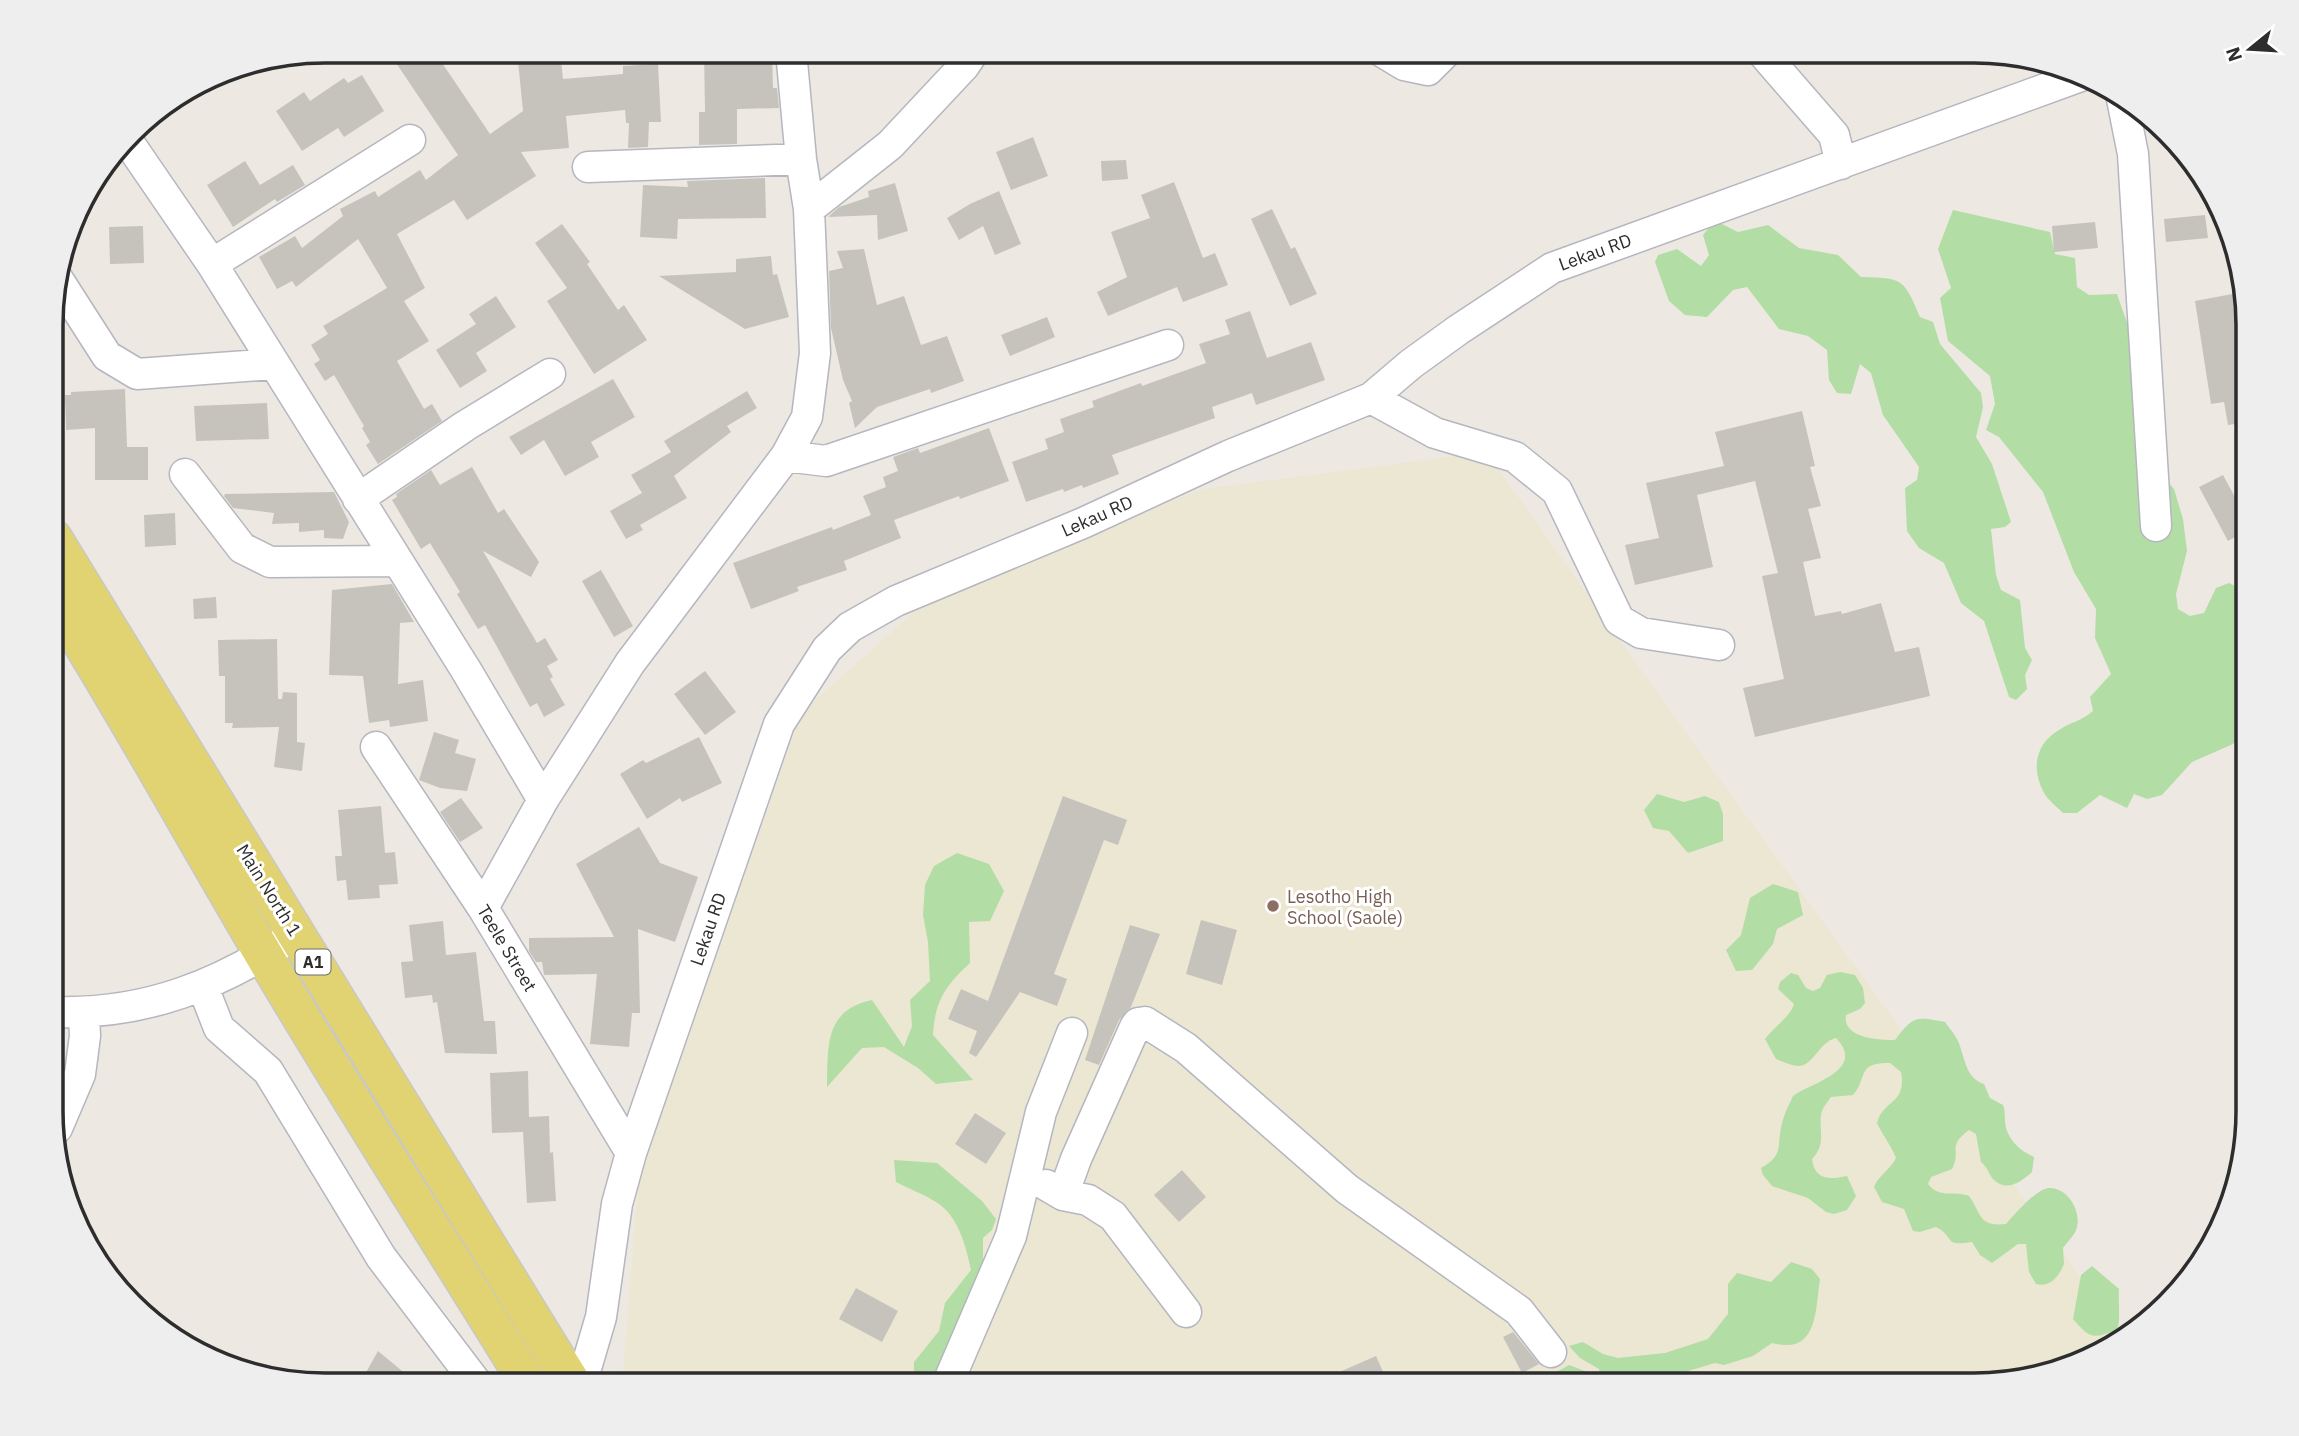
<svg xmlns="http://www.w3.org/2000/svg" width="2299" height="1436" font-family="'IBM Plex Sans',sans-serif">
<rect width="100%" height="100%" fill="#ede9e2"/>
<!-- education -->
<path fill="#ece7d3" d="M1486,452L1687,734L2124,1337L2111,1349L1992,1385H622L638,1185L801,713L942,587L1203,489Z"/>
<!-- green -->
<path fill="#b2dda5" d="M1953,210L2050,232L2055,254L2075,258L2077,287L2089,295L2117,294L2141,363L2155,466L2174,489L2183,519L2187,551L2176,594L2178,609L2190,616L2204,613L2216,588L2229,583L2248,592V727L2233,744L2192,762L2162,795L2147,799L2134,794L2127,808L2100,795L2077,813H2063C2057,807 2048,800 2044,793C2031,769 2035,744 2059,730C2071,722 2082,721 2093,711L2090,697L2111,674L2095,638L2096,609L2074,572L2043,492L1999,437L1986,430L1995,404L1990,376L1948,341L1940,298L1951,288L1938,249Z
M1718,222L1738,232L1768,225L1799,248L1838,255L1861,277C1902,278 1904,278 1920,317L1933,322L1940,344L1981,393L1983,407L1976,437L1992,464L2011,522L2005,527L1991,529L1996,575L2001,590L2020,600L2025,648L2032,660L2025,675L2027,689L2016,700L2009,697L1984,621L1961,603L1944,563L1919,548L1907,531L1905,488L1917,480L1919,467L1883,415L1871,373L1860,364L1851,394L1837,393L1829,380L1827,350L1808,336L1779,329L1747,287L1733,290L1707,317L1685,315L1669,301L1655,262L1658,255L1677,249L1701,266L1709,255L1703,235L1712,224Z
M1657,794L1684,802L1705,796L1719,802L1723,814V841L1688,853L1669,831L1653,828L1644,810Z
M957,853L989,864L1004,891L990,921L969,922L970,963C945,986 935,1001 933,1035L973,1080L936,1084L918,1068L884,1047L862,1048L827,1087C828,1047 824,1010 872,1000L904,1047L912,1026L910,1000L930,981L928,942L923,915L925,885L934,866Z
M1773,884L1798,892L1803,915L1777,929L1773,944L1752,970L1736,971L1726,950L1741,935L1750,898Z
M1840,972L1855,975L1863,988L1865,1003L1860,1009L1846,1015C1842,1038 1878,1040 1895,1040C1913,1016 1916,1016 1945,1022C1949,1028 1955,1034 1958,1041C1965,1057 1965,1078 1984,1084L1990,1098L2003,1105C2006,1112 2004,1120 2006,1128C2010,1142 2021,1151 2034,1157L2032,1172C2022,1181 2008,1192 1995,1181C1989,1176 1988,1167 1981,1162L1976,1134L1969,1130C1946,1147 1962,1149 1952,1169L1931,1177L1928,1184C1939,1199 1954,1190 1969,1196C1982,1214 1978,1227 2006,1224C2015,1214 2036,1189 2049,1188C2068,1187 2083,1213 2076,1230C2074,1236 2067,1242 2063,1248L2064,1264C2059,1276 2050,1288 2036,1284L2029,1272L2026,1244H2018L1992,1263L1980,1255L1972,1242C1942,1247 1956,1237 1936,1227L1920,1232L1913,1231L1904,1209L1882,1202L1874,1187C1878,1176 1890,1170 1896,1158C1891,1145 1883,1136 1877,1123C1883,1099 1907,1105 1901,1072L1890,1063C1856,1062 1868,1078 1853,1095L1831,1097C1828,1101 1824,1106 1822,1111C1817,1127 1828,1143 1812,1159C1815,1180 1829,1180 1847,1176L1856,1196L1847,1210L1834,1214L1826,1212L1808,1198L1772,1186L1763,1175L1761,1168C1785,1154 1776,1147 1782,1123C1784,1114 1789,1105 1793,1096C1811,1083 1867,1070 1836,1038C1819,1042 1814,1065 1799,1066C1792,1066 1782,1061 1776,1059L1765,1039C1773,1028 1791,1016 1794,1004L1778,989L1780,982L1791,973L1798,975L1806,988L1813,991L1820,988L1827,975Z
M894,1160L937,1163L982,1201L996,1219L992,1230L983,1238V1258L995,1266L954,1363L931,1374L927,1385H914V1362L939,1331L945,1303L971,1270C966,1246 958,1215 936,1202C924,1194 909,1189 896,1182Z
M1791,1262L1812,1269L1820,1279C1815,1312 1818,1355 1772,1343L1753,1356L1724,1365L1715,1363L1678,1374L1642,1375L1637,1385H1602L1599,1369L1580,1358L1569,1346L1583,1342L1603,1354L1618,1358L1665,1353L1708,1339L1728,1314V1284L1737,1273L1771,1282Z
M2092,1266L2119,1289C2118,1302 2121,1320 2117,1330C2091,1339 2091,1339 2073,1319L2081,1275Z
M1569,1365L1598,1376L1592,1385C1572,1381 1546,1385 1524,1385L1551,1375Z"/>
<!-- building -->
<path fill="#c6c3bd" d="M388,51H434L490,134L523,111L517,51H560L563,79L623,74V66L658,64L661,122H649L648,147L628,148L629,123H626L625,110L566,116L569,148L521,152L536,176L467,220L454,200L397,234L425,288L404,301L429,341L397,361L424,409L432,404L442,421L378,464L366,445L370,442L362,428L364,426L334,375L325,381L314,364L320,360L311,345L328,334L323,326L387,288L358,239L296,287L292,281L277,289L259,257L295,236L302,248L343,216L340,209L375,191L378,197L420,170L426,180L458,155Z
M772,51L773,88H777L779,108L737,109V144L699,145V112H705L704,52Z
M362,75L384,111L344,137L338,128L302,151L276,111L304,92L310,101L344,78L348,83Z
M1033,137L1048,176L1011,190L996,152Z
M1126,160L1128,179L1102,181L1101,161Z
M245,161L260,185L293,165L305,185L277,202L275,199L233,227L207,185Z
M765,178L766,218L678,219L677,239L640,237L643,185L688,187L687,181Z
M1174,182L1203,258L1215,253L1228,285L1183,302L1177,287L1108,316L1097,292L1127,277L1111,232L1150,218L1141,195Z
M895,183L908,231L878,240L877,215L828,217L839,207L869,197L868,191Z
M999,191L1021,244L995,255L983,226L959,240L947,218L970,204Z
M1272,209L1291,249L1295,247L1317,294L1290,306L1251,219Z
M2205,215L2208,238L2166,242L2164,219Z
M2095,222L2098,248L2054,252L2052,226Z
M562,224L590,262L587,264L618,310L624,305L647,340L594,374L547,301L567,288L535,243Z
M143,226L144,263L110,264L109,227Z
M864,249L877,305L904,296L921,345L947,336L964,381L931,393L930,389L877,407L855,428L849,403L852,401L843,380L831,328L829,271L843,268L837,251Z
M771,256L773,275L777,274L789,317L745,329L659,276L736,272V259Z
M2243,292L2248,307V422L2228,425L2224,402L2211,404L2195,301Z
M496,296L516,327L476,353L487,371L460,388L436,350L476,324L469,314Z
M1250,311L1267,358L1311,342L1325,380L1256,405L1252,393L1212,407L1215,418L1112,455L1119,474L1083,488L1082,485L1064,492L1063,489L1026,502L1012,462L1048,449L1045,439L1064,432L1060,419L1094,407L1092,401L1141,383L1142,386L1206,363L1199,344L1230,334L1225,320Z
M1047,317L1055,337L1010,356L1001,335Z
M613,379L635,417L591,442L599,457L565,476L544,440L521,455L509,437Z
M125,389L127,447H148V480H95V428L66,430L65,395H71V392Z
M747,391L757,408L727,426L731,432L674,476L687,498L640,525L643,530L626,539L610,511L642,493L631,475L671,452L664,441Z
M267,403L269,439L196,441L194,406Z
M1802,411L1815,466L1810,467L1821,506L1808,509L1821,558L1803,562L1815,616L1841,611L1842,614L1881,603L1895,652L1919,647L1930,696L1755,737L1743,688L1784,679L1762,576L1778,573L1755,481L1697,495L1713,567L1635,585L1625,545L1659,538L1646,483L1724,466L1715,432Z
M989,428L1009,481L960,499L959,496L894,520L901,538L844,561L847,570L797,587L799,591L751,609L733,563L832,527L833,530L871,515L863,496L886,487L883,477L898,471L893,457L918,448L920,453Z
M472,467L498,513L504,509L539,562L531,577L483,551L537,643L545,638L558,660L547,666L553,677L550,679L565,705L544,717L537,703L530,707L485,625L478,629L457,594L460,592L430,543L421,549L392,500L397,497L396,494L431,470L440,485Z
M2223,475L2248,521V530L2228,541L2199,487Z
M334,492L349,522L343,539L324,538V530L299,532V523L272,524L274,513L233,508L224,496L225,494Z
M175,513L176,545L145,547L144,515Z
M601,570L633,626L614,637L582,581Z
M392,584L414,622L400,623L398,684L423,680L428,721L390,727L389,720L369,723L363,676L329,675L332,590Z
M216,597L217,618L194,619L193,599Z
M277,639L278,699H282L283,692L297,693V742L305,743L302,771L274,767L279,727L232,728L233,723H225V676H219L218,640Z
M705,671L736,712L705,735L674,694Z
M434,732L459,740L455,753L476,759L467,791L440,788L419,780Z
M699,737L722,783L682,802L680,798L647,819L620,774L643,760L646,763Z
M1063,796L1127,820L1118,845L1104,840L1054,974L1067,979L1057,1006L1020,992L976,1057L969,1053L977,1031L948,1019L961,989L988,1001Z
M461,798L483,828L460,842L440,812Z
M381,806L385,853L395,852L398,884L379,885L380,898L348,900L346,880L337,881L335,856H342L338,810Z
M639,827L660,863L698,877L675,942L638,929L640,1013H632L629,1047L590,1044L597,974L544,975L542,962H536L529,951V938L614,937L576,864Z
M1201,920L1237,930L1222,985L1186,974Z
M443,921L446,955L476,952L484,1021H495L497,1054L445,1053L437,1002L433,1003L432,995L405,998L401,962L413,961L409,925Z
M1130,925L1160,934L1131,1007L1119,1020L1099,1065L1085,1060Z
M528,1071L529,1117L549,1116L550,1153L553,1152L556,1201L527,1203L523,1132L492,1133L490,1073Z
M975,1113L1006,1133L986,1164L955,1144Z
M1182,1170L1206,1197L1179,1222L1154,1195Z
M856,1288L898,1311L882,1342L839,1319Z
M1513,1332L1539,1364L1522,1373L1503,1337Z
M378,1351L419,1385H359Z
M1376,1356L1389,1385H1310Z"/>
<g fill="none" stroke-linecap="round" stroke-linejoin="round">
<!-- minor casing -->
<g stroke="#b5b6bf" stroke-width="33">
<path id="minor" d="M1381,51L1404,65L1428,70L1447,51
M1761,51L1834,135L1841,164
M2121,94L2133,154L2156,526
M127,140L212,264L466,670L543,800
M588,167L801,159
M809,209L890,145L964,66L974,51
M212,264L410,140
M57,278L107,356L137,374L273,364
M1371,398L1435,433L1515,457L1557,491L1619,620L1641,633L1719,645
M786,456L826,461L1168,345
M185,474L242,548L270,562L397,561
M358,499L465,426L550,374
M376,747L483,908L631,1153
M483,908L543,800L630,663L786,456L807,417L815,353L809,209L801,159L791,51
M203,987L219,1028L268,1071L381,1257L478,1385
M53,1012C145,1015 220,985 296,934
M57,1128L80,1074L85,1036L84,1013
M1046,1185L1063,1195L1088,1200L1113,1216L1186,1312
M1063,1195L1076,1159L1135,1027L1138,1023L1145,1022L1186,1048L1347,1189L1519,1311L1551,1352
M581,1385L601,1317L617,1204L631,1153L779,724L827,649L850,627L896,601L1083,523L1228,456L1371,398L1411,364L1458,330L1552,268L2081,76
M947,1385L1011,1236L1041,1112L1072,1033"/>
</g>
<!-- major casing -->
<g stroke="#c8c8c8" stroke-width="40">
<path id="major" d="M53,538L573,1385
M53,596C127,714 194,837 265,957C350,1101 441,1242 529,1385"/>
</g>
<!-- minor -->
<use href="#minor" stroke="#fff" stroke-width="30"/>
<!-- major -->
<use href="#major" stroke="#e2d372" stroke-width="37"/>
</g>
<!-- markers -->
<circle fill="#8d6e63" stroke="#fff" stroke-width="2.5" cx="1273" cy="906" r="7"/>
<g text-anchor="middle" dominant-baseline="central" stroke-width="6" stroke-linejoin="round" paint-order="stroke">
<!-- shield labels -->
<rect fill="#fff" stroke="#6c6c6c" stroke-width="2" x="295.5" y="949.5" width="35" height="25" rx="5"/>
<g font-size="16" font-weight="bold" fill="#2d2d2d">
<text x="313" y="962">A1</text>
</g>
<!-- street labels -->
<g font-size="18" fill="#2d2d2d" stroke="#fff">
<text transform="translate(1595 252) rotate(-20)">Lekau RD</text>
<text transform="translate(1097 516) rotate(-24)">Lekau RD</text>
<text transform="translate(269 890) rotate(58)">Main North 1</text>
<text transform="translate(708 929) rotate(-71)">Lekau RD</text>
<text transform="translate(507 948) rotate(59)">Teele Street</text>
</g>
<!-- education labels -->
<g font-size="18" fill="#785e54" stroke="#fff" text-anchor="start">
<text x="1287" y="896">Lesotho High<tspan x="1287" dy="21">School (Saole)</tspan></text>
</g>
</g>
<!-- crop -->
<path d="M0 0H2299V1436H0ZM325 63H1974A262 262 0 0 1 2236 325V1111A262 262 0 0 1 1974 1373H325A262 262 0 0 1 63 1111V325A262 262 0 0 1 325 63Z" fill="#eee" fill-rule="evenodd"/>
<path fill="none" stroke="#2d2d2d" stroke-width="3.5" d="M325 63H1974A262 262 0 0 1 2236 325V1111A262 262 0 0 1 1974 1373H325A262 262 0 0 1 63 1111V325A262 262 0 0 1 325 63Z"/>
<!-- north arrow -->
<g transform="translate(2250 49) rotate(252)" stroke="#ffffff" stroke-width="5" paint-order="stroke">
<path d="M0-5L12 26L0 18L-12 26Z" fill="#2d2d2d"/>
<text y="-10" font-size="19" font-weight="bold" text-anchor="middle" fill="#2d2d2d">N</text>
</g>
</svg>
